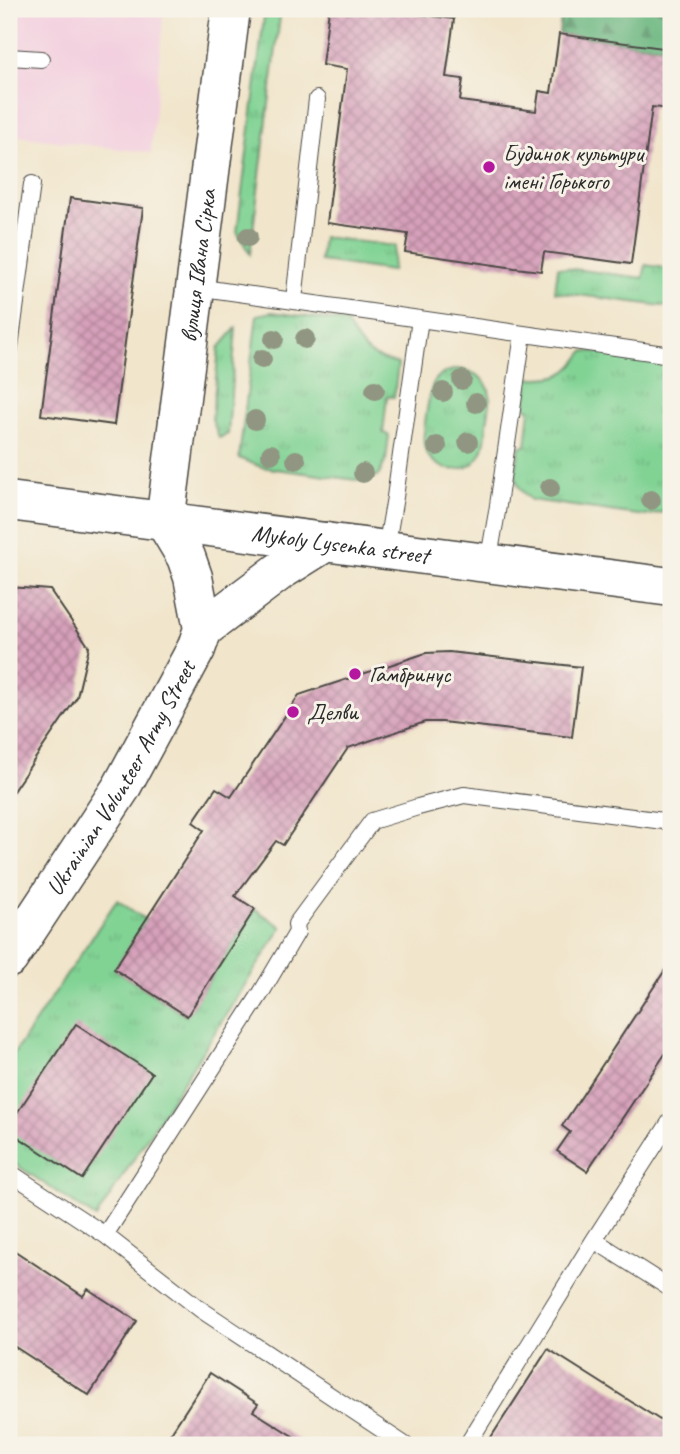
<svg xmlns="http://www.w3.org/2000/svg" width="680" height="1454" font-family="Caveat,sans-serif">
<defs>
<pattern id="grass-tufts" width="24" height="20" patternUnits="userSpaceOnUse" patternTransform="scale(1.75)"><rect width="24" height="20" fill="#81d394"/><path d="M3 7l-1-3M5 7V3M7 7l1-3M15 17l-1-3M17 17v-4M19 17l1-3" fill="none" stroke="#70b580"/></pattern>
<pattern id="forest-firs" width="22" height="20" patternUnits="userSpaceOnUse" patternTransform="scale(1.75)"><rect width="22" height="20" fill="#68b57e"/><path d="M5 1l3.5 6h-7zM16 11l3.5 6h-7z" fill="#569367"/></pattern>
<pattern id="building-cross-hatch" width="8" height="8" patternUnits="userSpaceOnUse" patternTransform="scale(1.75)"><rect width="8" height="8" fill="#d7a1bb"/><path d="M0 0l8 8M0 8l8-8" fill="none" stroke="#af8398"/></pattern>
</defs>
<rect width="100%" height="100%" fill="#f7f3e8"/>
<filter id="ink" filterUnits="userSpaceOnUse"><feTurbulence type="fractalNoise" baseFrequency=".0143" numOctaves="2"/><feDisplacementMap in="SourceGraphic" scale="14" xChannelSelector="R" yChannelSelector="G"/><feConvolveMatrix kernelMatrix="1 2 1 2 8 2 1 2 1" color-interpolation-filters="sRGB"/></filter>
<filter id="wash" filterUnits="userSpaceOnUse"><feTurbulence type="fractalNoise" baseFrequency=".00686" numOctaves="4" result="noise"/><feDisplacementMap in="SourceGraphic" scale="28" xChannelSelector="R" yChannelSelector="G"/><feGaussianBlur stdDeviation="1.57" result="paint"/><feColorMatrix in="noise" values="0 0 0 0 0 0 0 0 0 0 0 0 0 0 0 0 0 1.4 0 .05"/><feComposite in="paint" operator="in"/></filter>
<g filter="url(#wash)">
<rect width="100%" height="100%" fill="#f1e5cb"/>
<!-- built -->
<path fill="#f3cfdf" d="M9,9H164L151,153L9,135Z"/>
<!-- grass -->
<path fill="url(#grass-tufts)" stroke="#567f60" stroke-width="2" d="M265,9H281L250,254L237,232Z
M323,237L395,246L392,271L320,261Z
M646,265L671,269V307L555,292L558,267L643,278Z
M272,312L346,322C361,349 367,357 398,364L394,397H387L383,433L389,435L386,460L379,475L363,481L261,467L239,458L257,315Z
M236,328L228,434L219,438L212,419L219,348Z
M584,351L662,357L671,360V504L663,512L645,516L531,500C509,482 516,471 520,446H526L530,409L525,407L529,378C558,379 568,376 584,351Z
M456,369C472,370 489,378 490,396C491,404 488,415 487,423C486,431 486,441 483,449C475,472 447,476 431,459C427,455 425,451 424,445C422,435 429,391 434,382C439,374 447,372 456,369Z
M117,900L146,920L115,969L186,1016L255,909L282,927L96,1218L9,1160V1061Z"/>
<!-- forest -->
<path fill="url(#forest-firs)" stroke="#4a7054" stroke-width="2" d="M562,9H671V32L668,48L559,34Z"/>
<g id="blocks">
<!-- building -->
<path fill="url(#building-cross-hatch)" d="M329,9H380L454,19L446,77L463,79L460,101L536,111L539,91L551,93L559,34L671,49V109L652,107L631,264L544,252L541,271L515,268L405,252L408,234L327,223L347,69L322,65Z
M70,198L143,208L114,425L41,415Z
M9,587L50,590L89,647L77,697L9,797Z
M449,652L581,667L572,737L442,722H425L348,748L283,845L276,841L235,896L255,909L187,1016L114,969L204,830L193,822L216,788L231,797L299,695L426,653Z
M671,961V1045L587,1171L557,1151L570,1132L562,1126Z
M76,1024L152,1073L82,1179L9,1131V1125Z
M9,1247L83,1296L88,1289L137,1321L89,1395L9,1343Z
M548,1349L671,1427V1445H486Z
M210,1373L258,1404L253,1411L307,1445H163Z"/>
</g>
</g>
<g filter="url(#ink)">
<use href="#blocks" fill-opacity="0" stroke="#494743" stroke-width="2"/>
<g fill="none" stroke-linecap="round" stroke-linejoin="round">
<!-- lane casing -->
<g stroke="#494743" stroke-width="18">
<path id="lane" d="M9,57L41,59
M196,287L671,355
M294,300L317,99
M9,354L32,184
M386,549L395,497L420,319
M488,563L497,512L523,334
M9,1172L105,1235
M594,1240L671,1289
M405,1445L200,1309L105,1235L261,993L297,932L296,924L372,821L418,807L464,795L671,822
M467,1445L594,1240L671,1120"/>
</g>
<!-- secondary casing -->
<g stroke="#494743" stroke-width="41">
<g id="secondary">
<path id="s1" d="M9,501L671,587"/>
<path d="M203,629L280,571L326,542"/>
<path id="s2" d="M9,958L121,788L196,649L203,629L193,577L186,557L165,522L231,9"/>
</g>
</g>
<!-- lane -->
<use href="#lane" stroke="#fff" stroke-width="16"/>
<!-- secondary -->
<use href="#secondary" stroke="#fff" stroke-width="38"/>
</g>
<!-- trees -->
<g fill="#909681">
<circle cx="248" cy="237" r="10"/>
<circle cx="274" cy="339" r="10"/>
<circle cx="305" cy="339" r="10"/>
<circle cx="262" cy="359" r="10"/>
<circle cx="462" cy="380" r="10"/>
<circle cx="375" cy="390" r="10"/>
<circle cx="443" cy="392" r="10"/>
<circle cx="476" cy="403" r="10"/>
<circle cx="255" cy="420" r="10"/>
<circle cx="468" cy="442" r="10"/>
<circle cx="437" cy="446" r="10"/>
<circle cx="271" cy="454" r="10"/>
<circle cx="296" cy="460" r="10"/>
<circle cx="363" cy="473" r="10"/>
<circle cx="550" cy="488" r="10"/>
<circle cx="651" cy="500" r="10"/>
</g>
</g>
<!-- markers -->
<g fill="#b5179e" stroke="#f7f3e8" stroke-width="2.5">
<circle cx="489" cy="167" r="7"/>
<circle cx="355" cy="674" r="7"/>
<circle cx="293" cy="712" r="7"/>
</g>
<g text-anchor="middle" dominant-baseline="central" stroke-width="6" stroke-linejoin="round" paint-order="stroke">
<!-- poi labels -->
<g font-size="24" fill="#2b2b2b" stroke="#f7f3e8" text-anchor="start">
<text x="503" y="153">Будинок культури<tspan x="503" dy="28">імені Горького</tspan></text>
<text x="369" y="674">Гамбринус</text>
<text x="307" y="712">Делви</text>
</g>
<!-- street labels -->
<g font-size="24" fill="#2b2b2b" stroke="#f7f3e8">
<text stroke="none"><textPath href="#s2" startOffset="756">вулиця Івана Сірка</textPath></text>
<text stroke="none"><textPath href="#s1" startOffset="334">Mykoly Lysenka street</textPath></text>
<text stroke="none"><textPath href="#s2" startOffset="212">Ukrainian Volunteer Army Street</textPath></text>
</g>
</g>
<!-- margin -->
<rect width="680" height="1454" fill="none" stroke="#f7f3e8" stroke-width="35"/>
</svg>
